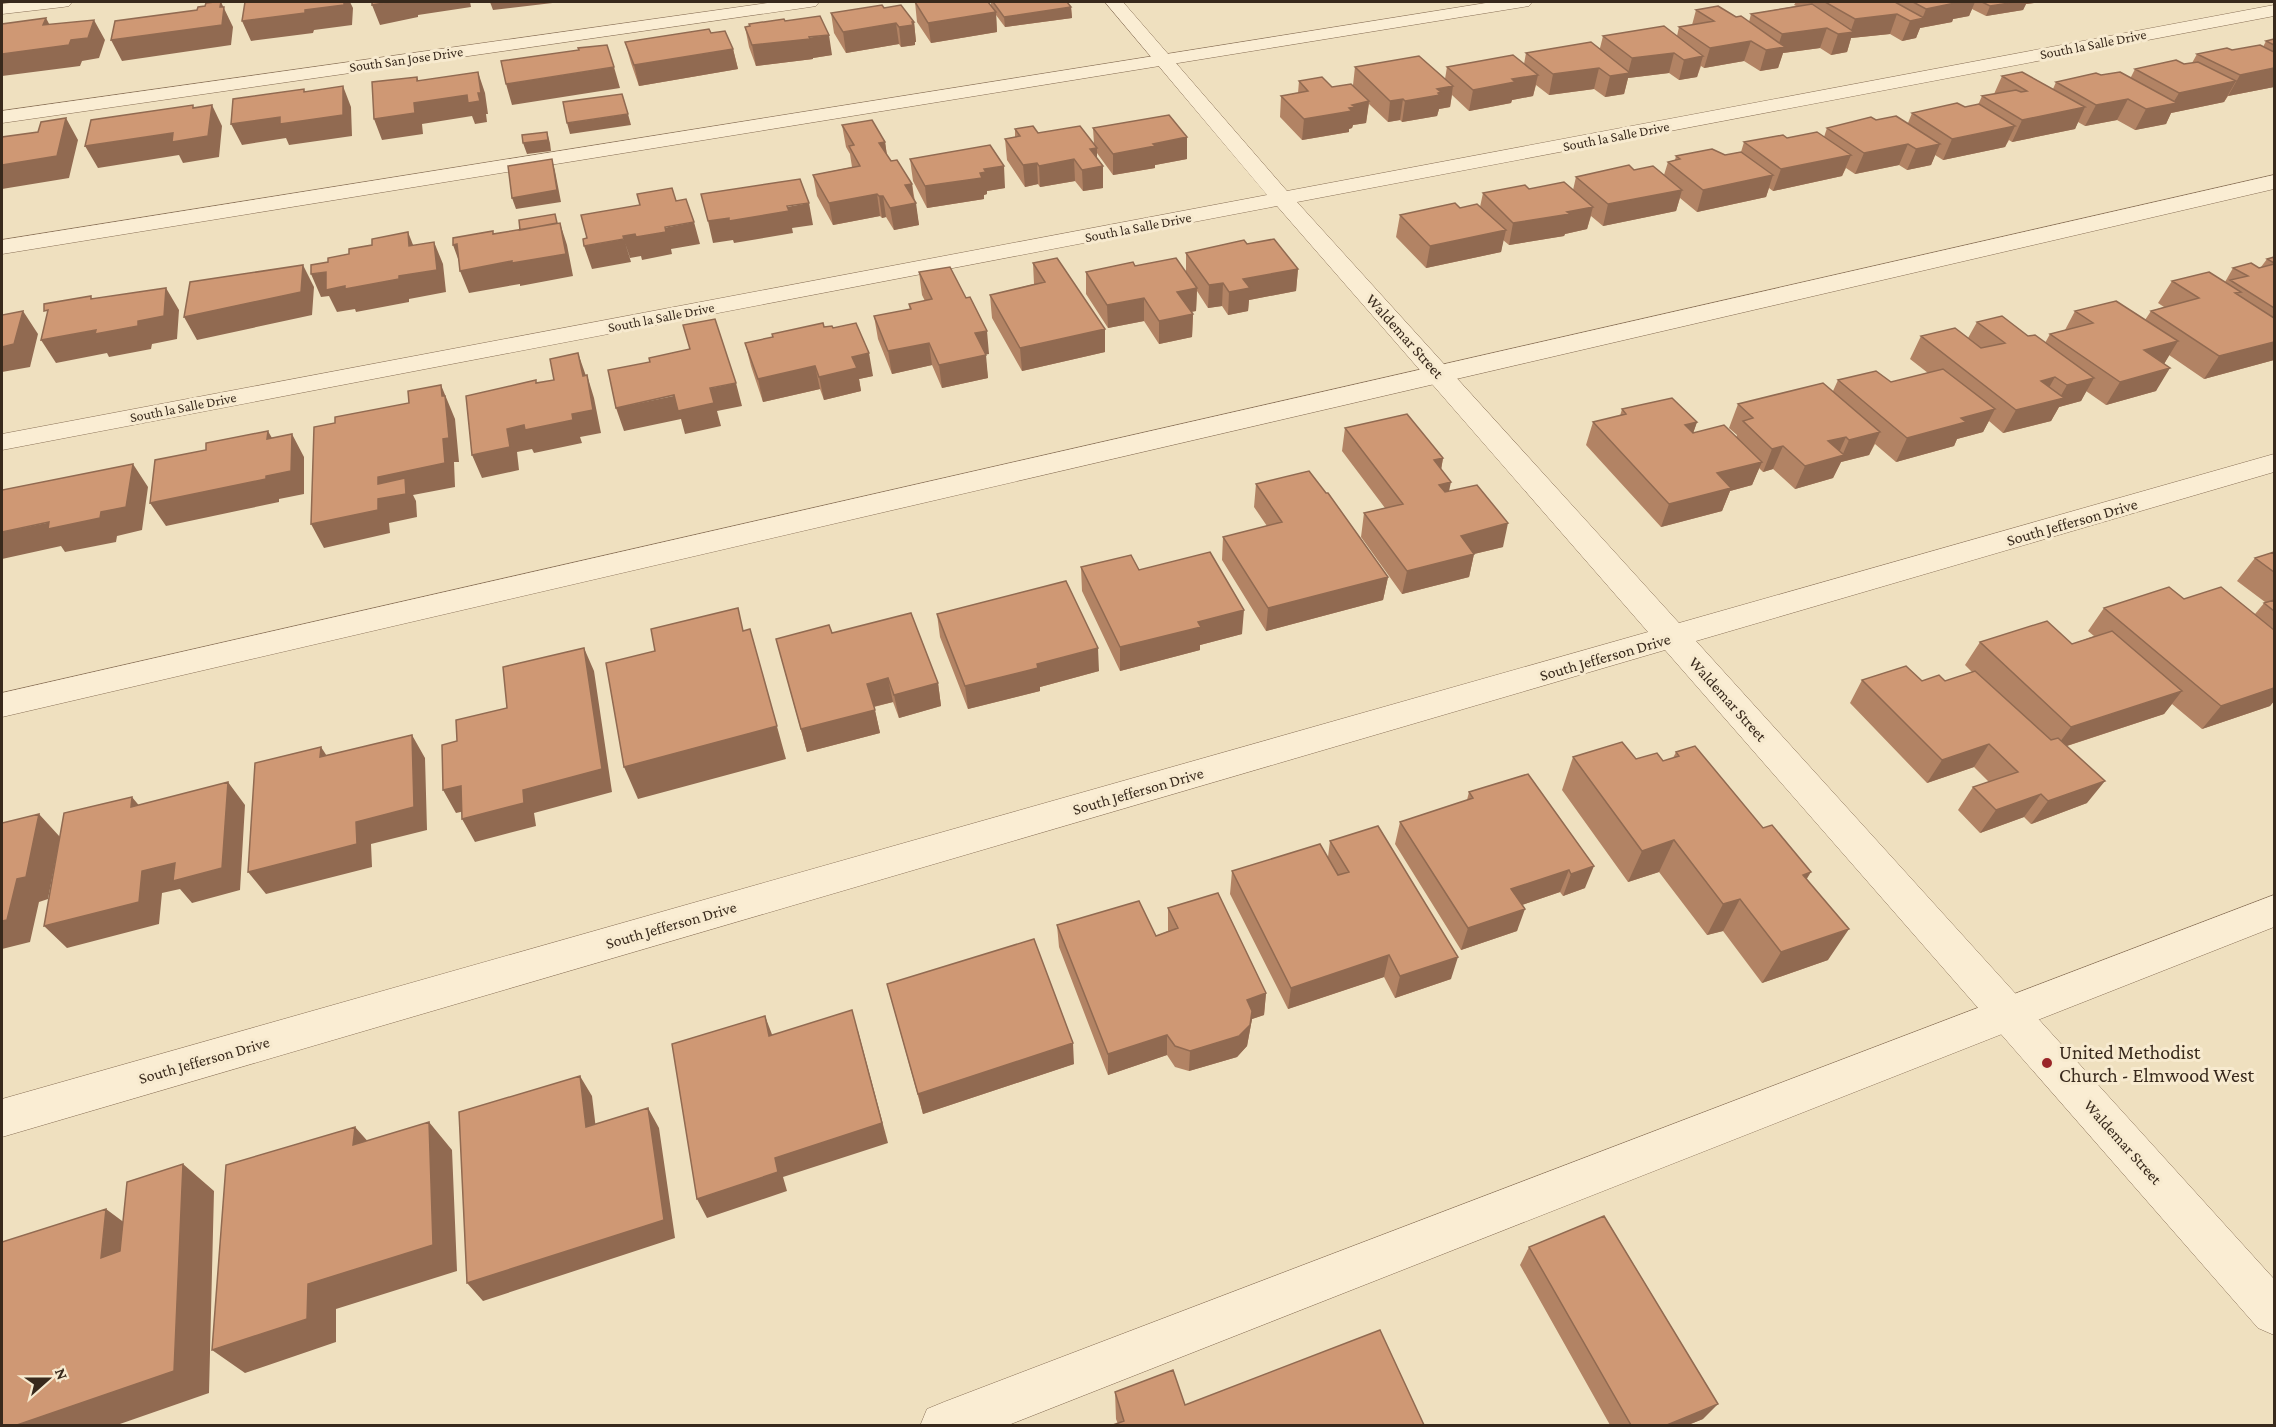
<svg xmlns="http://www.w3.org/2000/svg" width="2276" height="1427" font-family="'Crimson Pro',serif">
<rect width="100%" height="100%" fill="#efe0bf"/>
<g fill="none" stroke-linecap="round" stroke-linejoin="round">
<!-- lane casing -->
<g stroke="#897057" stroke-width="1">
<path id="lane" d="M19,2H72L69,6L63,7L2,14V4Z
M1492,2H1532L1529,6L1523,7L2,254V240Z
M2274,175V189L2,717V693Z
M2274,895V927L1006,1426H920L927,1409L944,1402Z"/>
</g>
<!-- street casing -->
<g stroke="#897057" stroke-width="1">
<path id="street" d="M775,2H819L816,6L810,7L2,123V111Z
M1105,2H1123L1287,191L2274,5V16L1297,202L1679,623L2274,454V472L1696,641L2274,1279V1335L2258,1328L1665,650L2,1137V1099L1648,632L1277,206L2,450V434L1267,195Z"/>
</g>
<!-- lane -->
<use href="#lane" fill="#faedd3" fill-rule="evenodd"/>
<!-- street -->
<use href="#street" fill="#faedd3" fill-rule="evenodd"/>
</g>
<!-- wall -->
<path fill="#b28364" d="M915,2L991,6V2H1067L1071,7L1072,18L1005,27L996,15L997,32L931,43L917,22Z
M1796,2H2034V3L2026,4L2023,10L1986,16L1972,9L1969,16L1953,19L1952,22L1920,28L1916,38L1902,41L1890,34L1851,38L1847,52L1831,55L1820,48L1783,53L1778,68L1760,71L1744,61L1704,68L1701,66L1697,77L1679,80L1669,73L1628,78L1624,94L1605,97L1594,89L1549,95L1536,85L1533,96L1512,100L1511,103L1469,111L1452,95L1450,107L1439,109L1437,116L1402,122L1400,120L1388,122L1369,104L1366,123L1353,125L1352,128L1349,129V132L1302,140L1280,117L1281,96L1298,93L1299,81L1332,87L1353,85L1355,67L1445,79L1447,67L1524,64L1526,53L1600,48L1603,36H1677L1679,27L1692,25L1696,10L1736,17L1749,22L1751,14L1796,6L1794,5Z
M884,8L914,22L916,42H915V45L901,47L899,44L846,53L834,33L831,13Z
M785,21L832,55L813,58V59L756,66L749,47L745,27Z
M711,33L733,49L738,69L639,86L631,63L625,42Z
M2274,39V87L2228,96L2224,102L2171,113L2166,124L2135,130L2117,120L2085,126L2078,122L2075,129L2012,142L2009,140L2005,147L1943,160L1935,155L1931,165L1907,170L1899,165L1855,174L1846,168L1842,176L1773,191L1769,188L1766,197L1697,212L1680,198L1676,211L1603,226L1591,216L1587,229L1565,234L1564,236L1509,245L1503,240L1501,252L1426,268L1396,237L1400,215L1460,208L1480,207L1483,193L1529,189L1573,190L1576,177L1634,170L1664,175L1668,162L1675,160L1676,156L1725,155L1741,152L1744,142L1787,138L1824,137L1827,128L1876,120L1908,123L1912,113L1965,107L1978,105L1982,96L1994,94L2002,76L2053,89L2056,82L2101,75L2131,77L2135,69L2192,63L2197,54L2263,47L2266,41Z
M842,125L885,142L887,155L891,161L912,184L919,225L894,230L886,217L882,218L880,216L833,225L817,196L813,175L852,167L850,154L846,147Z
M1093,128L1187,159L1155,165V168L1113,175L1097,153V158L1103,188L1083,191L1075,181L1040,187L1038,184L1025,187L1007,160L1005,139L1015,137V129L1094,144Z
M910,159L1005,188L987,191V194L984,195V199L927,208L913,181Z
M1247,244L1298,269L1296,291L1249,300L1248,311L1228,315L1222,306L1208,308L1197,291L1196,311L1191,312L1193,314L1192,337L1159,344L1144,321L1108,328L1086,294V272L1135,266L1186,272V253Z
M2274,257V360L2204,379L2169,355L2164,364L2156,391L2106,405L2086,391L2081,401L2059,407L2051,421L2003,433L1989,421L1983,432L1957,439L1954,446L1896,462L1875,444L1869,455L1841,462L1833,478L1795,489L1773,469L1763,472L1759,468L1752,485L1730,491L1722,511L1661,527L1586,445L1593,422L1620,416L1622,409L1697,422L1693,433L1736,438L1737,435L1729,428L1738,404L1833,391L1838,380L1891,382L1928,373L1910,359L1921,336L1968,338L1977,322L2028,336L2045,343L2050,334L2065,330L2075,311L2145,320L2151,311L2164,307L2158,303L2172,281L2225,282L2233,268L2261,267L2267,259Z
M1033,263L1105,329V352L1022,371L992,318L990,295L1034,284Z
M919,272L989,354H985L988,378L942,388L932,365L892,374L878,339L874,316L910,310L909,304L925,301L922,295Z
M824,327L833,328L873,376L859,379L861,391L824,400L820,389L763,402L751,366L745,343L773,337L772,334Z
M1345,428L1443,458L1441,470L1449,492L1503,547L1474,554L1469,577L1402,594L1361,537L1364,513L1385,508L1342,451Z
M1256,484L1388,577L1383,600L1266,631L1222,560L1223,537L1267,526L1254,507Z
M2274,552V701L2270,706L2202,729L2172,704L2164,714L2067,746L2087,803L2031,824L2024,817L1980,833L1958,810L1973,787L1989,782L1974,767L1927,783L1850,703L1862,680L1945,681L1972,672L1965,665L1980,642L2072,644L2094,636L2088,631L2104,608L2184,599L2255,614L2265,602L2237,581L2255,558Z
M1081,567L1139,570L1242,634L1200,645V650L1120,671L1082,591Z
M937,614L1099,671L1040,687V691L968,709L940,637Z
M832,633L938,683L941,706L899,718L893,702L874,707L880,733L807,752L776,639Z
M1676,752L1763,828L1807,879L1828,960L1762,983L1723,931L1707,935L1659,872L1628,882L1562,790L1573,757L1636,759L1663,761L1673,758Z
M1528,774L1585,888L1563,896L1560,892L1522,905L1517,931L1461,950L1395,844L1400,822L1467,800L1469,792Z
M1330,841L1451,979L1395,998L1384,977L1288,1009L1230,894L1232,871L1328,857Z
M1168,908L1266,993L1264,1015L1252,1019L1247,1046L1237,1057L1189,1071L1175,1067L1167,1055L1108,1075L1059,947L1057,925L1156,936L1168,931Z
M887,984L1074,1064L923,1114Z
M1529,1247L1703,1419L1688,1425H1610L1520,1265Z
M1115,1392L1185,1405L1118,1424L1116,1419Z"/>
<!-- shaded-wall -->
<path fill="#916a51" d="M221,2L233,27L231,45L122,61L111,40L220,7Z
M344,2H350L353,8L352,25L314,30L313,33L251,41L242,21L305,10Z
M390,2H470L471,7L418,15V17L380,25L372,5Z
M490,2H561L493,10Z
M1170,2H1182L1170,3Z
M1954,2H1975L1969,16L1953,19L1952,22L1920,28L1916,38L1902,41L1910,21L1922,19L1926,9Z
M2016,2H2034V3L2026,4L2023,10L1986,16L1990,6Z
M1071,7L1072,18L1005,27L1004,17Z
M996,12L997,32L931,43L928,23Z
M1897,14L1890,34L1851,38L1847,52L1831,55L1838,34L1850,33L1855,19Z
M46,18L57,39L43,25Z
M94,20L105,40L99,58L82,61L80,66L2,76V54L71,40Z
M912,22H914L916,42H915V45L901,47L899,27Z
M896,23L899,44L846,53L843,32Z
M1827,28L1820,48L1783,53L1778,68L1760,71L1766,50L1777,49L1782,34Z
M829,35L832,55L813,58V59L756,66L752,45Z
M1751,41L1744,61L1704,68L1710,48Z
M733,49L738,69L639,86L634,65Z
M1674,53L1669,73L1628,78L1624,94L1605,97L1610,76L1628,73L1632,58Z
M1703,56L1697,77L1679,80L1684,60Z
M614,67L620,88L512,105L506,84Z
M1599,68L1594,89L1549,95L1553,74Z
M2274,68V87L2228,96L2240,75Z
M478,72L485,93L488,114H486L487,122L475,124L472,116L422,124L423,134L382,140L374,119L414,103L417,81V77L425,98L478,93Z
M1538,75L1533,96L1512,100L1511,103L1469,111L1473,90L1512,79Z
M2236,81L2224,102L2171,113L2166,124L2135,130L2146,109L2173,103L2179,93Z
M343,86L351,107L352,136L289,145L286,138L242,145L231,124Z
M1453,86L1450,107L1439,109L1437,116L1402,122L1405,101L1437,89Z
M1403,99L1400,120L1388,122L1390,101Z
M2128,99L2117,120L2085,126L2096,105Z
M1369,101L1366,123L1353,125L1352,128L1349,129V132L1302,140L1304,119L1349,108L1352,105Z
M212,105L222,126L219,157L183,163L179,155L98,168L85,146L173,133Z
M2085,107L2075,129L2012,142L2022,120Z
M628,114L631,125L570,134L567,123Z
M66,118L78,140L69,178L2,189V165Z
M2015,126L2005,147L1943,160L1952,139Z
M547,132L550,143L551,151L527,154L523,143Z
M1187,137V159L1155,165V168L1113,175V154L1153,144Z
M885,142L888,163L879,143Z
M1908,144L1899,165L1855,174L1864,153Z
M1940,144L1931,165L1907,170L1916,149Z
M1097,148V167L1103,166V188L1083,191L1082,170L1090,149Z
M1851,155L1842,176L1773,191L1781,169Z
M552,159L555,171L561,202L516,209L512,198Z
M1074,159L1075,181L1040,187L1039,166Z
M1037,163L1038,184L1025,187L1023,165Z
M1004,166L1005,188L987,191V194L984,195V199L927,208L925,186L980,173L984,169Z
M1773,175L1766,197L1697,212L1703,190Z
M912,184L914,203H916L919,225L894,230L890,208L905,185Z
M1682,190L1676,211L1603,226L1608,204Z
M877,194L880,216L833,225L829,203Z
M879,196H883L886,217L882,218Z
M809,203L813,225L792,228L793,233L734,243L733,240L713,243L708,221Z
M1593,207L1587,229L1565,234L1564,236L1509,245L1513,223Z
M694,222L700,244L671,249L672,254L642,260L641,256L630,258L623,236Z
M560,223L567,245L573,276L520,286V284L469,293L460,271L512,261Z
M1506,230L1501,252L1426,268L1430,246Z
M408,232L417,255L409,246Z
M624,239L631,262L592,269L584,246Z
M434,242L443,264L446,292L409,299V302L356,312L355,309L337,312L329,296L321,297L311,274L326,272L345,286L399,276Z
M457,244L461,267L453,245Z
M303,265L314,287L312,315L197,340L184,317Z
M1298,269L1296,291L1249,300L1248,311L1228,315L1229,292L1243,279Z
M1223,283L1222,306L1208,308L1209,285Z
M166,288L179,310L177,339L152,344L151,349L109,357L107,353L56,363L41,340L96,330L138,321Z
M1197,288L1196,311L1177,314V292Z
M1144,298V321L1108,328L1107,305Z
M23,311L38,334L30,367L2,372V347Z
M1193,314L1192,337L1159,344V321Z
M1105,329V352L1022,371L1020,348Z
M987,331L989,354L977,356L975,333Z
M2178,341L2164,364L2144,350Z
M2274,342V360L2204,379L2219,356Z
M929,343L932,365L892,374L888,351Z
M578,353L586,376H583Z
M869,353L873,376L859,379L861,391L824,400L819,377L852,357Z
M986,355L988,378L942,388L939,365Z
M815,366L820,389L763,402L758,379Z
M2170,368L2156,391L2106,405L2120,382Z
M587,375L594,398L601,433L580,437L582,443L534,453L532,449L517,452L519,470L482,478L472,455L507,429L572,414Z
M2055,377L2042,400L2041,381Z
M2094,378L2081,401L2059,407L2051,421L2003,433L2016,410L2059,399L2067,385Z
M736,383L742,406L717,411L721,426L685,434L681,419L624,431L616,408Z
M441,385L455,419L459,462H454L455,487L413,495L416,501L417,517L389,523L390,533L324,548L311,524L378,484V477L442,396Z
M1995,409L1983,432L1957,439L1954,446L1896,462L1907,438L1961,418Z
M1697,422L1689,445L1685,425Z
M268,431L281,454L267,439Z
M1880,432L1869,455L1841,462L1833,478L1795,489L1805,466L1828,441L1846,437L1837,457L1842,456L1849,440Z
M292,434L304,457V494L279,499V502L166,526L150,503L266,476Z
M1783,446L1773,469L1763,472L1772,449Z
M1443,458L1439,481L1434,460Z
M1762,462L1752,485L1730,491L1722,511L1661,527L1669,504L1717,473Z
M133,464L148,487L142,530L117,536L116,542L65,552L61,546L2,559V532L101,512Z
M1451,482L1446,505L1439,485Z
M1508,523L1503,547L1474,554L1469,577L1402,594L1407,571L1461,536Z
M1388,577L1383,600L1266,631L1268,608Z
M1244,610L1242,634L1200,645V650L1120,671V647L1198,622Z
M750,629L786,759L638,799L624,767Z
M584,648L594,671L612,792L534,813L536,826L475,842L462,819L523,790Z
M1098,648L1099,671L1040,687V691L968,709L965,686L1037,664Z
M888,678L893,702L872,707L867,684Z
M2274,682V701L2270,706L2202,729L2221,706Z
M938,683L941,706L899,718L894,695Z
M2182,691L2164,714L2054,750L2071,727Z
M875,710L880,733L807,752L801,729Z
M412,735L425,758L427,830L371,844L372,867L266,894L248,872L356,822Z
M1989,744L1974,767L1927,783L1942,760Z
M321,747L336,770L320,757Z
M2105,781L2087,803L2031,824L2048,801Z
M228,782L245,805L240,890L192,903L180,889L162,893L159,924L67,948L44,926L142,871Z
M461,786L474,809L456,813L443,790Z
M2041,794L2024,817L1980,833L1996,810Z
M132,797L151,820L131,807Z
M39,814L60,837L48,899L39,902L30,942L2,949V921Z
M1674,840L1659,872L1628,882L1642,851Z
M1594,866L1585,888L1563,896L1571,874Z
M1569,870L1560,892L1504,911L1511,889Z
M1811,872L1792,903L1803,875Z
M1740,899L1723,931L1707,935L1723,904Z
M1525,909L1517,931L1461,950L1468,928Z
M1849,929L1828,960L1762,983L1781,952Z
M1389,955L1384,977L1288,1009L1291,988Z
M1458,957L1451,979L1395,998L1400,976Z
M1266,993L1264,1015L1252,1019L1247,1046L1237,1057L1189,1071L1190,1051L1247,1000Z
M765,1016L773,1037L769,1036Z
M858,1031L888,1143L783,1177L787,1191L707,1218L697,1199L775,1158Z
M1167,1035V1055L1108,1075V1054Z
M1073,1043L1074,1064L923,1114L918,1094Z
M580,1076L592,1096L598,1146L586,1127Z
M648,1108L659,1128L675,1238L483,1301L467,1283Z
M429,1122L452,1150L457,1271L336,1309V1342L245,1373L212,1350L308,1284Z
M355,1127L380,1155L353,1145Z
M183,1164L214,1191L209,1393L117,1425H17Z
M106,1209L141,1235L137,1283L101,1258Z
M1718,1404L1703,1419L1688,1425H1667Z"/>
<!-- building -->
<path fill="#cf9874" stroke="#916a51" stroke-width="1.5" d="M215,2H221L220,7H224L222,25L111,40L115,21L197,10L198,7L205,6L206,3Z
M245,2H344V5L305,10V13L242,21Z
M372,2H390L372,5Z
M915,2H988L996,12L928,23Z
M993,2H1067L1071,7L1004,17Z
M1825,2H1895L1924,18L1910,21L1897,14L1855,19Z
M1913,2H1960L1926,9Z
M1982,2H2016L1990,6Z
M1812,4L1854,32L1838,34L1827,28L1782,34L1751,14Z
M882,5L884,8L901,5L914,22H912L913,25L899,27L896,23L843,32L831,13Z
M1718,6L1736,17L1741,16L1785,47L1766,50L1751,41L1710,48L1679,27L1714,21L1696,10Z
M820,16L829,35L809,37L810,39L752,45L745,27L750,26L749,24L784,19L785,21Z
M46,18L43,25L94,20L88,38L71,40L69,45L2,54V24Z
M1664,26L1703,56L1684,60L1674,53L1632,58L1603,36Z
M709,29L711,33L725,31L733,49L634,65L625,42Z
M2274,39V45L2266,41Z
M1591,42L1630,73L1610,76L1599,68L1553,74L1526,53Z
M607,45L614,67L506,84L501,61L579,50L578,48Z
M2260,45L2274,52V68L2240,75L2197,54L2227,48L2232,50Z
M1513,55L1538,75L1512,79L1515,82L1473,90L1447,67Z
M1419,56L1453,86L1437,89L1441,92L1438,93L1440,95L1405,101L1403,99L1390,101L1355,67Z
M2176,60L2184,64L2198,62L2236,81L2179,93L2135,69Z
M478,72L481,93H478L480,101L468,103L467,95L414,103L415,113L374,119L372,82L417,77V81Z
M2022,72L2085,107L2022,120L1982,96L2016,90L2021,92L2027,91L2002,76Z
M2120,72L2177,103L2146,109L2128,99L2096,105L2056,82L2096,73L2101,75Z
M1322,77L1332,87L1351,84L1369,101L1352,105L1355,107L1349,108L1352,111L1304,119L1281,96L1308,91L1299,81Z
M343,86V115L280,124V117L231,124L233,99L304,89V92Z
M622,94L628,114L567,123L563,102Z
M1957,103L1965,107L1979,104L2015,126L1952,139L1912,113Z
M193,105V108L212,105L208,136L172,142L173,133L85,146L91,120Z
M1169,115L1187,137L1153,144L1155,146L1113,154L1093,128Z
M1896,116L1940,144L1916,149L1908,144L1864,153L1827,128L1871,117L1876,120Z
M66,118L57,156L2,165V137L38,132L41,122Z
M872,120L885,142L879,143L891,161L897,160L912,184L905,185L916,203L890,208L883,196H879L877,194L829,203L813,175L860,166L849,146L854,145L842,125Z
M1033,126L1038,133L1080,126L1097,148L1090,149L1103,166L1082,170L1074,159L1039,166L1037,163L1023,165L1005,139L1020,136L1015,129Z
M547,132L548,140L523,143L522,135Z
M1817,132L1851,155L1781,169L1744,142L1783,135L1787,138Z
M990,145L1004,166L984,169L986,172L980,173L982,178L925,186L910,159Z
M1712,149L1725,155L1741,152L1773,175L1703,190L1668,162L1680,159L1676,156Z
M552,159L557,190L512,198L508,166Z
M1629,165L1634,170L1653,166L1682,190L1608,204L1576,177Z
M800,179L809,203L787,206L789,211L729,221V218L708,221L701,194Z
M1564,182L1593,207L1567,212L1570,214L1513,223L1483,193L1525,185L1529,189Z
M672,188L676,201L686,199L694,222L665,227L666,232L636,237L635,234L623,236L624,239L584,246L583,239L587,238L581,215L640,205L637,194Z
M1455,203L1460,208L1477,204L1506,230L1430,246L1400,215Z
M555,214L557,223L520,230L519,220Z
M560,223L566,254L512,263V261L460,271L457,244L453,245V238L493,231V234Z
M408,232L409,246L434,242L437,270L399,276V279L345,289V286L326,290V272L311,274V265L328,262V258L349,254V249L372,245V239Z
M1274,239L1298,269L1243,279L1250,288L1229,292L1223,283L1209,285L1186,253L1244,240L1247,244Z
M2274,257V263L2267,259Z
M1057,258L1105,329L1020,348L990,295L1045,282L1033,263Z
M1176,258L1197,288L1177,292L1193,314L1159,321L1144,298L1107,305L1086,272L1133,262L1135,266Z
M2251,263L2259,268L2274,264V308L2230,280L2248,276L2233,268Z
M303,265L301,292L184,317L190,282Z
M950,267L966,298L970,297L987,331L975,333L986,355L939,365L929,343L888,351L874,316L911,309L909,304L932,299L919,272Z
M2209,272L2241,292L2235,293L2274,318V342L2219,356L2151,311L2199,298L2172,281Z
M166,288L164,316L138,321V326L95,334L96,330L41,340L48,310L44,311V304L91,296V299Z
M2116,301L2178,341L2144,350L2170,368L2120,382L2050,334L2093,323L2075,311Z
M23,311L14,344L2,347V315Z
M2002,316L2028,336L2035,335L2094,378L2067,385L2055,377L2041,381L2064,398L2016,410L1921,336L1955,328L1981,348L2005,343L1977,322Z
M715,319L736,383L710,388L714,403L678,411L674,395L616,408L608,370L650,362L649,358L690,349L683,325Z
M823,323L824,327L832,326L833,328L856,323L869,353L852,357L857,368L819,377L815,366L758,379L745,343L773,337L772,334Z
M578,353L583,376L587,375L593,410L572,414L573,420L525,430L524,425L507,429L510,447L472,455L466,396L536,380V383L554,380L550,359Z
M1943,369L1995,409L1961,418L1966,422L1907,438L1838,380L1876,371L1891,382Z
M1823,383L1880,432L1849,440L1846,437L1828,441L1844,455L1805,466L1783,446L1772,449L1743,421L1753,418L1738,404Z
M441,385L442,396H445L449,438L443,439L445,463L378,477V484L405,478L406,494L378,499V510L311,524L314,427L335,423V417L409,403L408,391Z
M1672,398L1697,422L1685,425L1693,433L1724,425L1762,462L1717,473L1731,488L1669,504L1593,422L1626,414L1622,409Z
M1407,414L1443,458L1434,460L1451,482L1439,485L1445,492L1477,485L1508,523L1461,536L1474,554L1407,571L1364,513L1403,504L1345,428Z
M268,431L267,439L292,434L291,471L266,476V479L150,503L155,460L206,450V443Z
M133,464L126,507L101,512L100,518L48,529L49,522L2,532V490Z
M1309,471L1326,493H1328L1388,577L1268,608L1223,537L1282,522L1256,484Z
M1210,552L1244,610L1198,622L1201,627L1120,647L1081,567L1131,555L1139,570Z
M2274,552V572L2255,558Z
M1066,581L1098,648L1037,664L1038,668L965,686L937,614Z
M2169,587L2184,599L2221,587L2274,630V688L2221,706L2104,608Z
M2274,600V611L2264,603Z
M738,608L743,631L750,629L777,726L624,767L606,663L655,651L651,629Z
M911,613L938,683L894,695L888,678L867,684L875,710L801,729L776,639L829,625L832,633Z
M2047,621L2072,644L2112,631L2182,691L2071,727L1980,642Z
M584,648L602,769L523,790L524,803L462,819L461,786L443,790L442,745L457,741L456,720L507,708L503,667Z
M1906,666L1922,681L1939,675L1945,681L1975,671L2051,740L2058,738L2105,781L2048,801L2041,794L1996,810L1973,787L2018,772L1989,744L1942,760L1862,680Z
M412,735L414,807L356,822L357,844L248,872L255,763L321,747L320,757Z
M1622,742L1636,759L1657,753L1663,761L1679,756L1676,752L1695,746L1763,828L1772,825L1811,872L1803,875L1849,929L1781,952L1740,899L1723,904L1674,840L1642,851L1573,757Z
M1528,774L1594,866L1571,874L1569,870L1511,889L1525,909L1468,928L1400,822L1473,798L1469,792Z
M228,782L222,868L173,881L175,863L142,871L139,902L44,926L64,813L132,797L131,807Z
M39,814L26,877L17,879L7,920L2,921V823Z
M1378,826L1458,957L1400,976L1389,955L1291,988L1232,871L1320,844L1338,875L1349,872L1330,841Z
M1218,893L1266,993L1247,1000L1252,1011L1250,1025L1239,1036L1190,1051L1175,1046L1167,1035L1108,1054L1057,925L1139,901L1156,936L1178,928L1168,908Z
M1034,939L1073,1043L918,1094L887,984Z
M852,1010L882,1123L775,1158L778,1172L697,1199L672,1044L765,1016L769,1036Z
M580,1076L586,1127L648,1108L664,1220L467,1283L459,1112Z
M429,1122L433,1245L308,1284L307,1319L212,1350L226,1165L355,1127L353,1145Z
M183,1164L174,1371L17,1425H2V1242L106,1209L101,1258L120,1251L127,1182Z
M1604,1216L1718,1404L1667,1425H1631L1529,1247Z
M1380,1330L1424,1425H1113L1124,1421L1115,1392L1173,1370L1185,1405Z"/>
<!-- markers -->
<circle fill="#9a2528" stroke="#f7eacf" stroke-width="2" cx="2047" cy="1063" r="6"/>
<g text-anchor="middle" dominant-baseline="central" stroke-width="6" stroke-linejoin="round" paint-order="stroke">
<!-- far-street labels -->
<g font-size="14" fill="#38291c" stroke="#f7eacf">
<text transform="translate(2093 44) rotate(-11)">South la Salle Drive</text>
<text transform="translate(406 59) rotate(-8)">South San Jose Drive</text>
<text transform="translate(1616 136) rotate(-11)">South la Salle Drive</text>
<text transform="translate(1138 227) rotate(-11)">South la Salle Drive</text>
<text transform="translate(661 317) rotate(-11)">South la Salle Drive</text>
<text transform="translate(183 407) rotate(-11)">South la Salle Drive</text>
</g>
<!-- street labels -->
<g font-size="16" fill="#38291c" stroke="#f7eacf">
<text transform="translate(1405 336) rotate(48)">Waldemar Street</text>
<text transform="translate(2072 522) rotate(-16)">South Jefferson Drive</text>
<text transform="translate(1605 657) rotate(-16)">South Jefferson Drive</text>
<text transform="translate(1728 699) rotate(48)">Waldemar Street</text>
<text transform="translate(1138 791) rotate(-16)">South Jefferson Drive</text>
<text transform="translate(671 925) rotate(-16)">South Jefferson Drive</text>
<text transform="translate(204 1060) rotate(-16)">South Jefferson Drive</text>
<text transform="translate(2123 1142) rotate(48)">Waldemar Street</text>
</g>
<!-- near-poi labels -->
<g font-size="20" fill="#38291c" stroke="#f7eacf" text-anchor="start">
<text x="2059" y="1052">United Methodist<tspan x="2059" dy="23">Church - Elmwood West</tspan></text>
</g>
</g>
<!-- border -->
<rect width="2276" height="1427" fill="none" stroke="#38291c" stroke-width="6"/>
<!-- north arrow -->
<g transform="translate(48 1379) rotate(69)" stroke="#f7eacf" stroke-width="4.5" paint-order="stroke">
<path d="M0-4.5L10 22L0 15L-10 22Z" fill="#38291c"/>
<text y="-9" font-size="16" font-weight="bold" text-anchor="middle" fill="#38291c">N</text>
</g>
</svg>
